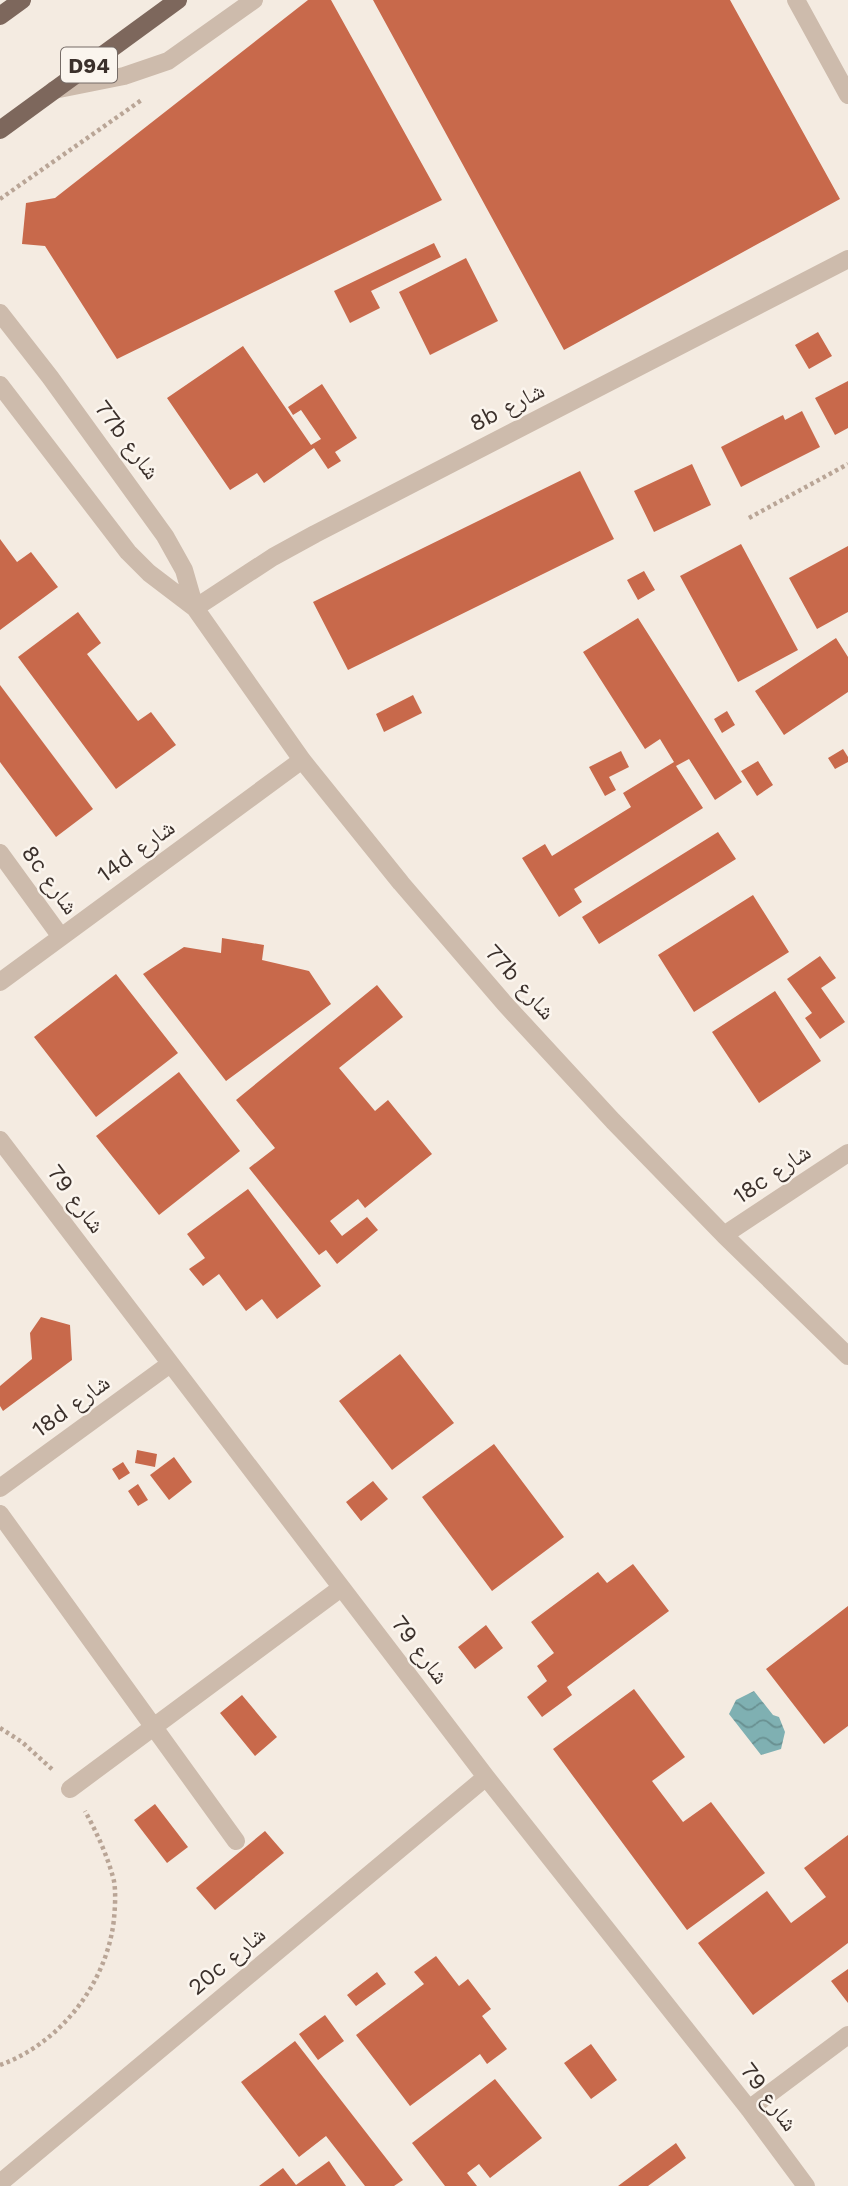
<svg xmlns="http://www.w3.org/2000/svg" width="848" height="2186" font-family="'Work Sans','Noto Naskh Arabic',sans-serif">
<defs>
<pattern id="water-waves" width="16" height="10" patternUnits="userSpaceOnUse" patternTransform="scale(1.75)"><rect width="16" height="10" fill="#7fb0b2"/><path d="M0 5q4-4 8 0t8 0" fill="none" stroke="#699091"/></pattern>
</defs>
<rect width="100%" height="100%" fill="#f4ebe1"/>
<!-- water -->
<path fill="url(#water-waves)" d="M754,1691L773,1715L779,1717L785,1732L781,1749L761,1755L729,1714L736,1700Z"/>
<!-- building -->
<path fill="#c8694b" d="M308,0H331L442,200L117,359L45,246L22,244L26,203L55,198Z
M373,0H730L840,199L564,350Z
M434,243L441,257L371,291L380,308L350,323L334,291Z
M466,258L498,321L430,355L399,292Z
M818,332L832,356L809,369L795,345Z
M243,346L311,445L321,439L301,410L293,415L288,407L322,384L357,438L335,452L341,461L328,469L314,448L264,483L257,473L230,490L167,398Z
M848,381V428L835,435L815,398Z
M802,411L820,447L741,487L721,447L783,415L785,420Z
M692,464L711,505L654,532L634,491Z
M580,471L614,539L348,670L313,602Z
M0,539L17,562L31,552L58,587L0,630Z
M741,544L798,650L738,682L680,576Z
M848,546V612L817,629L789,578Z
M644,571L655,590L638,600L627,580Z
M78,612L101,643L87,654L138,721L151,712L176,745L116,789L18,657Z
M638,618L742,782L715,800L689,759L676,766L703,808L574,889L582,902L559,917L522,858L545,844L552,856L631,807L623,793L674,762L660,739L645,749L583,652Z
M836,638L848,657V692L784,735L755,691Z
M0,685L93,809L56,837L0,762Z
M413,695L422,713L384,732L376,714Z
M727,711L735,725L722,733L714,719Z
M843,749L848,757V762L835,769L828,758Z
M621,751L629,767L609,777L616,790L605,796L589,767Z
M758,761L773,785L757,796L741,771Z
M718,832L736,859L599,944L582,917Z
M753,895L789,952L694,1012L658,955Z
M222,938L264,945L262,960L309,971L331,1004L226,1081L143,974L184,947L221,953Z
M820,956L836,978L821,988L845,1022L820,1039L805,1018L812,1013L787,979Z
M116,974L178,1053L96,1117L34,1037Z
M377,985L403,1017L339,1068L375,1111L388,1100L432,1154L365,1208L358,1199L330,1221L342,1236L367,1217L378,1230L337,1264L326,1250L319,1255L249,1168L275,1148L236,1100Z
M775,991L821,1061L759,1103L712,1032Z
M179,1072L240,1151L159,1215L96,1136Z
M248,1189L321,1286L277,1319L262,1299L246,1311L219,1274L203,1286L189,1269L205,1258L187,1234Z
M41,1317L70,1325L72,1360L3,1411L0,1406V1386L32,1359L30,1333Z
M400,1354L454,1423L392,1470L339,1401Z
M494,1444L564,1537L492,1591L422,1497Z
M137,1450L157,1454L155,1467L135,1463Z
M174,1457L192,1482L169,1500L150,1475Z
M123,1462L130,1473L119,1480L112,1469Z
M373,1481L388,1499L361,1521L346,1502Z
M138,1484L148,1500L138,1506L128,1491Z
M633,1564L669,1611L567,1687L572,1695L542,1717L527,1697L547,1681L537,1666L554,1653L531,1622L598,1572L607,1583Z
M848,1606V1726L824,1744L766,1669Z
M486,1625L503,1648L475,1669L458,1647Z
M634,1689L685,1757L652,1781L683,1822L711,1802L765,1873L687,1930L553,1749Z
M242,1695L277,1737L255,1756L220,1713Z
M155,1804L188,1847L167,1863L134,1820Z
M265,1831L284,1853L215,1910L196,1888Z
M848,1835V1943L753,2015L698,1943L767,1891L791,1923L826,1897L804,1868Z
M436,1956L459,1986L468,1979L491,2009L482,2016L507,2049L487,2064L480,2054L410,2106L356,2035L424,1984L414,1972Z
M848,1969V2003L831,1981Z
M377,1972L386,1984L356,2006L347,1995Z
M325,2015L344,2041L318,2060L299,2034Z
M295,2041L403,2180L394,2186H365L326,2136L299,2157L241,2082Z
M591,2044L617,2080L591,2099L564,2063Z
M495,2079L542,2138L490,2178L479,2164L467,2173L477,2186H445L412,2143Z
M676,2143L686,2158L648,2186H618Z
M329,2161L346,2186H259L283,2168L296,2185Z"/>
<g fill="none" stroke-linecap="round" stroke-linejoin="round">
<!-- path -->
<path stroke="#b9a596" stroke-width="4.5" stroke-dasharray="3.5 3.5" stroke-linecap="butt" d="M0,199L143,99
M749,518L848,464
M0,1728L22,1742L54,1771
M0,2065C61,2043 107,1983 114,1919C115,1907 116,1893 114,1881C108,1857 97,1833 85,1811"/>
<!-- minor -->
<path stroke="#cdbbac" stroke-width="18" d="M796,0L848,95
M54,90L124,76L168,61L254,0
M0,313L50,377L165,536L184,570L195,608
M0,385L128,552L149,573L195,608L302,760L401,883L505,1004L613,1121L724,1235L848,1356
M195,608L273,557L315,534L848,259
M0,853L61,937
M0,982L302,760
M0,1140L486,1777L749,2109L806,2186
M724,1235L848,1153
M0,1488L170,1364
M0,1514L236,1841
M70,1789L341,1588
M749,2109L848,2035
M0,2183L486,1777"/>
<!-- major -->
<path stroke="#7d675c" stroke-width="18" d="M0,16L22,0
M0,130L178,0"/>
</g>
<g text-anchor="middle" dominant-baseline="central" stroke-width="5" stroke-linejoin="round" paint-order="stroke">
<!-- shield labels -->
<rect fill="#fbf5ee" stroke="#756b66" stroke-width="2" x="61" y="47.5" width="56" height="35" rx="5"/>
<g font-size="21" font-weight="bold" fill="#3b302b">
<text x="89" y="65">D94</text>
</g>
<!-- street labels -->
<g font-size="23" fill="#3b302b" stroke="#fbf5ee">
<text transform="translate(507 407) rotate(-27)">8b شارع</text>
<text transform="translate(127 440) rotate(53)">77b شارع</text>
<text transform="translate(136 851) rotate(-36)">14d شارع</text>
<text transform="translate(50 880) rotate(54)">8c شارع</text>
<text transform="translate(520 982) rotate(48)">77b شارع</text>
<text transform="translate(772 1174) rotate(-34)">18c شارع</text>
<text transform="translate(76 1199) rotate(53)">شارع 79</text>
<text transform="translate(71 1406) rotate(-36)">18d شارع</text>
<text transform="translate(420 1650) rotate(53)">شارع 79</text>
<text transform="translate(227 1961) rotate(-40)">20c شارع</text>
<text transform="translate(769 2097) rotate(53)">شارع 79</text>
</g>
</g>
</svg>
